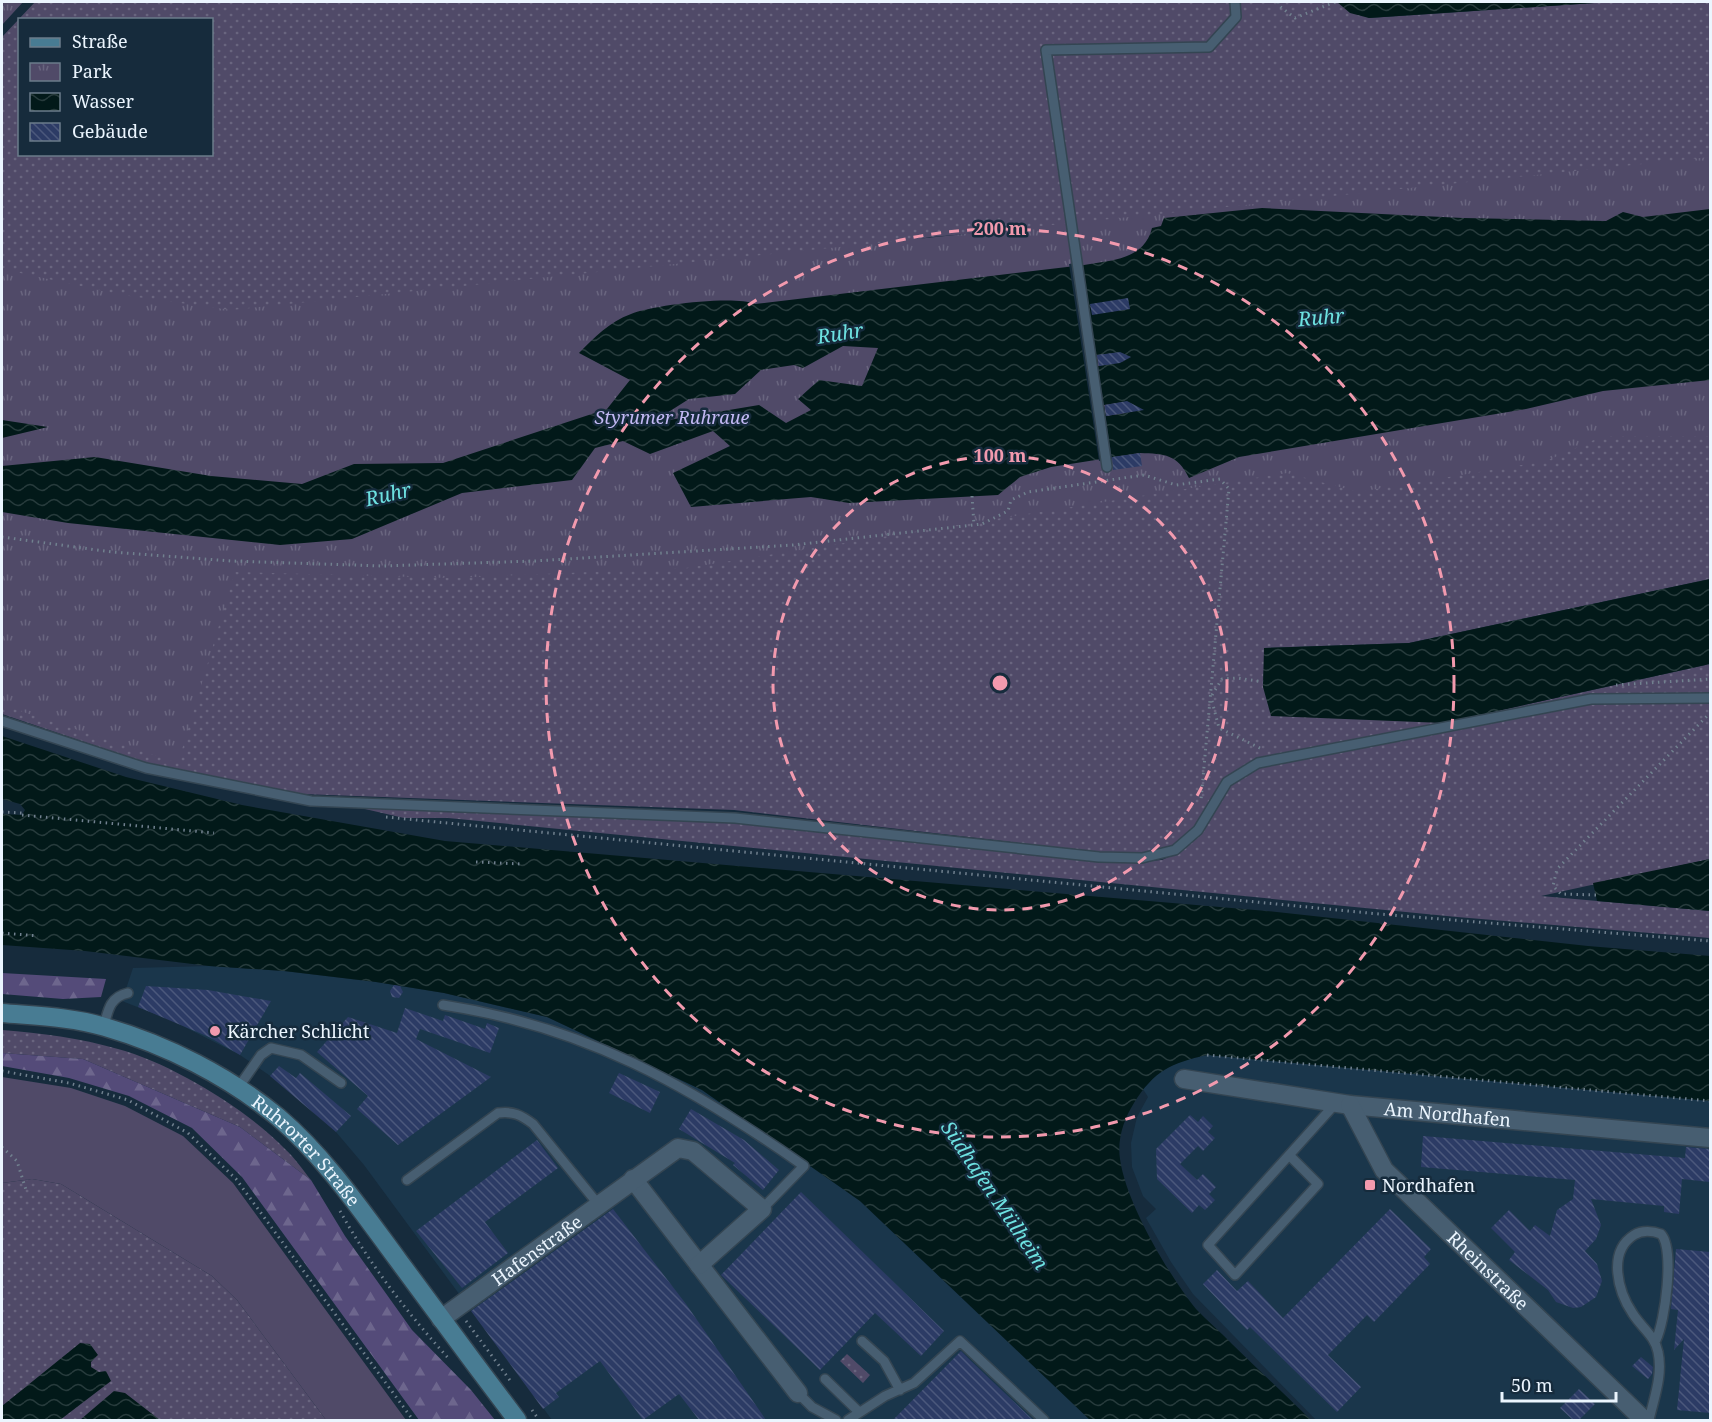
<svg xmlns="http://www.w3.org/2000/svg" width="1712" height="1422" font-family="'Noto Serif',serif">
<defs>
<pattern id="grass-dots" width="8" height="8" patternUnits="userSpaceOnUse" patternTransform="scale(1.5)"><rect width="8" height="8" fill="#504a68"/><path d="M2 2h.1M6 6h.1" fill="none" stroke="#69657f" stroke-width="1.8" stroke-linecap="round"/></pattern>
<pattern id="forest-firs" width="22" height="20" patternUnits="userSpaceOnUse" patternTransform="scale(1.5)"><rect width="22" height="20" fill="#544b79"/><path d="M5 1l3.5 6h-7zM16 11l3.5 6h-7z" fill="#6d668d"/></pattern>
<pattern id="park-tufts" width="24" height="20" patternUnits="userSpaceOnUse" patternTransform="scale(1.5)"><rect width="24" height="20" fill="#504a68"/><path d="M3 7l-1-3M5 7V3M7 7l1-3M15 17l-1-3M17 17v-4M19 17l1-3" fill="none" stroke="#69657f"/></pattern>
<pattern id="water-waves" width="16" height="10" patternUnits="userSpaceOnUse" patternTransform="scale(1.5)"><rect width="16" height="10" fill="#021919"/><path d="M0 5q4-4 8 0t8 0" fill="none" stroke="#273b3c"/></pattern>
<pattern id="building-back-hatch" width="6" height="6" patternUnits="userSpaceOnUse" patternTransform="scale(1.5)"><rect width="6" height="6" fill="#2c3b65"/><path d="M-1 5l2 2M0 0l6 6M5-1l2 2" fill="none" stroke="#4b587c"/></pattern>
</defs>
<rect width="100%" height="100%" fill="#162b3c"/>
<!-- built -->
<path fill="#1a364b" d="M209,966L284,971L376,982L444,993L547,1017L702,1090L860,1201L1090,1420H552L364,1165L336,1132L288,1088L240,1055L173,1021L122,1001L133,968Z
M1207,1055L1710,1101V1420H1316L1193,1294L1171,1262L1146,1218L1156,1209L1143,1196L1132,1167L1131,1143L1137,1117L1148,1097L1143,1089L1160,1070L1185,1060Z"/>
<!-- grass -->
<path fill="url(#grass-dots)" fill-rule="evenodd" d="M35,2H1337L1369,18L1609,2H1710V209L1164,218L930,237L2,420V37ZM20,20H212V154H20Z
M1710,380V579L1409,643L1265,648L1263,687L1442,723L1710,664V859L1541,896L1710,911V938L1457,917L448,818H404L352,806L731,822L1118,863L1162,860L1179,852H1097L734,810L302,794L149,764L2,714V531Z
M2,1030C41,1033 80,1038 118,1049C171,1063 248,1110 285,1149C295,1158 303,1170 311,1180L240,1127L83,1059L2,1053Z
M32,1179L61,1184L212,1276L237,1300L326,1420H2V1183Z
M847,1354L870,1375L863,1383L840,1361Z"/>
<!-- forest -->
<path fill="url(#forest-firs)" d="M2,973L106,979L101,997L63,999L2,994Z
M2,1053L83,1059L240,1127L311,1180L345,1236L412,1330L471,1390L495,1420H419L242,1177L192,1128L129,1096L69,1078L2,1066Z"/>
<!-- park -->
<path fill="url(#park-tufts)" d="M2,2H23L2,25Z
M1710,157V436H1603L1546,461L1358,492L1287,473L686,568L451,578L235,572L178,763L2,705V269L122,295L231,310Z"/>
<!-- pitch -->
<path fill="#504a68" d="M2,1077L71,1088L125,1106L183,1136L233,1183L406,1420H326L237,1300L212,1276L61,1184L32,1179L2,1183Z"/>
<!-- water -->
<path fill="url(#water-waves)" fill-rule="evenodd" d="M1337,2H1609L1369,18L1350,13Z
M1262,208L1463,218L1606,221L1623,212L1643,217L1710,209V380L1603,391L1526,409L1239,457L1189,478C1177,454 1165,454 1140,453L1051,467L1020,477L998,495L849,503L811,497L691,507L673,473L730,446L713,431L650,454L623,441L595,448L572,480L462,493L352,539L280,545L68,523L2,512V466L95,457L211,476L302,484L354,464L443,463L607,409L630,380L579,353C595,337 609,322 631,314C652,305 735,295 755,304L1084,265C1112,260 1144,260 1152,228L1161,226L1164,218ZM843,346L878,348L862,386L819,380L798,399L811,410L786,423L759,405L651,423L689,399L735,394L761,370L794,365L803,368ZM1117,353L1124,354V361L1098,366L1097,355ZM1124,402L1126,413L1106,416L1104,405Z
M2,420L48,427L2,438Z
M1710,579V664L1443,723L1271,716L1263,687L1264,648L1409,643Z
M2,736L126,777L242,805L445,841L1267,911L1588,946L1710,956V1101L1207,1055C1171,1063 1154,1071 1134,1103C1124,1119 1117,1139 1120,1159C1126,1203 1168,1274 1196,1309C1207,1321 1221,1332 1232,1344C1258,1369 1285,1395 1311,1420H1090L860,1201L702,1090L547,1017L444,993L376,982L284,971L209,966L85,951L2,945V814L22,815L25,810L20,804L2,799Z
M1710,859V911L1597,901L1593,883Z
M80,1343L90,1344L98,1355L91,1362V1367L99,1372L106,1371L111,1381L60,1420H2V1406Z
M114,1391L125,1393L160,1420H80Z"/>
<!-- pier -->
<path fill="#162b3c" d="M1082,262L1112,459L1099,461L1069,264Z"/>
<!-- building -->
<path fill="url(#building-back-hatch)" d="M1128,298L1130,309L1092,315L1090,304Z
M1120,352L1131,357L1120,363L1099,366L1097,355Z
M1127,401L1144,410L1106,416L1105,405Z
M1140,453L1142,466L1113,470L1112,457Z
M394,985L400,986L403,992L399,998L392,997L390,991Z
M146,986L208,990L271,1001L240,1055L209,1037L138,1007Z
M405,1008L443,1021L445,1015L485,1029L487,1023L499,1028L490,1053L420,1029L416,1039L491,1077L398,1145L357,1109L368,1096L317,1052L348,1017L397,1033Z
M279,1066L296,1078L300,1073L351,1116L336,1132L270,1076Z
M619,1073L660,1092L650,1113L609,1093Z
M691,1109L744,1140L779,1170L763,1190L733,1165L735,1163L679,1129Z
M1190,1115L1198,1122L1203,1116L1213,1126L1208,1132L1215,1138L1203,1151L1198,1146L1180,1164L1197,1180L1203,1174L1216,1187L1209,1194L1215,1200L1205,1210L1199,1205L1192,1213L1157,1179L1156,1149Z
M1423,1136L1685,1158L1686,1147L1710,1149V1182L1682,1179L1679,1214L1664,1212V1206L1591,1199L1601,1225L1596,1239L1585,1251L1597,1264L1602,1281L1596,1297L1581,1307L1573,1308L1556,1302L1548,1290L1509,1260L1515,1252L1491,1228L1509,1210L1530,1231L1535,1225L1550,1236L1557,1210L1573,1199L1575,1180L1421,1167Z
M537,1140L558,1168L485,1222L508,1253L462,1288L416,1231Z
M801,1192L944,1331L921,1356L875,1313L820,1370L721,1275Z
M613,1209L686,1304L766,1420H699L679,1394L643,1420L600,1361L556,1393L559,1397L543,1409L471,1311Z
M1390,1209L1431,1249L1424,1257L1430,1264L1374,1322L1367,1315L1328,1355L1361,1387L1337,1412L1250,1327L1247,1330L1203,1284L1217,1270L1237,1291L1248,1281L1283,1318Z
M1676,1249L1710,1252V1413L1677,1410L1684,1339L1674,1350L1678,1310L1671,1309Z
M961,1351L972,1362L1033,1420H893Z
M1641,1357L1653,1367L1652,1374L1648,1379L1632,1366Z
M1579,1389L1595,1404L1579,1420H1573L1560,1408Z"/>
<g fill="none" stroke-linecap="round" stroke-linejoin="round">
<!-- lane casing -->
<g stroke="#344552" stroke-width="12">
<path id="lane" d="M1107,467L1046,50L1209,47L1236,17L1235,2
M2,721L146,768L311,801L735,818L1099,857L1142,858L1175,850L1198,830L1227,782L1258,763L1591,699L1710,698
M443,1005C584,1026 690,1086 804,1166L762,1209
M104,1026C108,1010 110,997 128,993
M238,1088L261,1055L271,1048L301,1055L341,1083
M1289,1155L1318,1184L1235,1275L1208,1245L1336,1103
M407,1180L498,1113C513,1111 521,1115 533,1124L598,1204
M862,1341L884,1361L900,1390
M825,1379L859,1412
M798,1393L812,1407L836,1420
M848,1420L885,1396L914,1383L960,1341L1044,1420
M1649,1420C1654,1398 1663,1375 1658,1352C1655,1336 1642,1328 1633,1314C1618,1292 1607,1252 1634,1235C1642,1230 1653,1231 1661,1234C1675,1249 1665,1322 1656,1340"/>
</g>
<!-- street casing -->
<g stroke="#344552" stroke-width="21">
<g id="street">
<path id="s1" d="M1184,1079L1350,1105L1710,1138"/>
<path id="s2" d="M1350,1105L1384,1170L1644,1420"/>
<path d="M633,1179L798,1393"/>
<path id="s3" d="M441,1319L678,1148L693,1151L762,1209L699,1265"/>
</g>
</g>
<!-- secondary casing -->
<g stroke="#344552" stroke-width="21">
<g id="secondary">
<path id="s4" d="M2,1013C36,1016 72,1017 105,1027C167,1045 228,1076 278,1117C325,1157 361,1210 398,1260C437,1313 477,1367 517,1420"/>
</g>
</g>
<!-- path -->
<path stroke="#71818f" stroke-width="3" stroke-dasharray="1.5 4.5" stroke-linecap="butt" d="M1278,2V5L1295,18L1335,2
M972,496L974,525
M2,537L112,552L231,561L383,566L534,561L793,545L982,524L1008,511L1011,500L1028,492L1144,475L1176,485L1220,479L1229,489L1201,800
M1616,685L1710,679
M1212,695L1222,679L1238,678L1263,682
M1212,701L1219,728L1264,750
M2,812L22,813
M22,815L214,833
M386,817L1379,914L1710,941
M476,862L521,864
M1596,895L1561,894L1553,886L1557,869L1710,713
M2,933L38,936
M1207,1055L1710,1101
M2,1071L69,1083L128,1100L188,1133L236,1179L413,1420
M2,1147L17,1161L26,1190
M340,1211C370,1265 409,1315 450,1360
M466,1321L512,1383
M532,1410L539,1420"/>
<!-- lane -->
<use href="#lane" stroke="#475e71" stroke-width="9"/>
<!-- street -->
<use href="#street" stroke="#475e71" stroke-width="18"/>
<!-- secondary -->
<use href="#secondary" stroke="#487c93" stroke-width="18"/>
</g>
<!-- distance rings -->
<g fill="none" stroke="#f29aae" stroke-width="3" stroke-dasharray="10 8">
<circle cx="1000" cy="683" r="227"/>
<circle cx="1000" cy="683" r="454"/>
</g>
<!-- markers -->
<g fill="#f29aae" stroke="#162b3c" stroke-width="2">
<circle cx="215" cy="1031" r="6"/>
<rect x="1364" y="1179" width="12" height="12" rx="3"/>
</g>
<g text-anchor="middle" dominant-baseline="central" stroke-width="5" stroke-linejoin="round" paint-order="stroke">
<!-- park labels -->
<g font-size="18" font-style="italic" fill="#c2b8f3" stroke="#162b3c">
<text x="672" y="417">Styrumer Ruhraue</text>
</g>
<!-- poi labels -->
<g font-size="18" fill="#ebf5fe" stroke="#162b3c" text-anchor="start">
<text x="227" y="1031">Kärcher Schlicht</text>
<text x="1382" y="1185">Nordhafen</text>
</g>
<!-- street labels -->
<g font-size="18" fill="#ebf5fe" stroke="#162b3c">
<text stroke="none"><textPath href="#s1" startOffset="266">Am Nordhafen</textPath></text>
<text stroke="none"><textPath href="#s4" startOffset="344">Ruhrorter Straße</textPath></text>
<text stroke="none"><textPath href="#s3" startOffset="118">Hafenstraße</textPath></text>
<text stroke="none"><textPath href="#s2" startOffset="218">Rheinstraße</textPath></text>
</g>
<!-- water labels -->
<g font-size="20" font-style="italic" fill="#6de1e1" stroke="#162b3c">
<text transform="translate(1321 317) rotate(-5)">Ruhr</text>
<text transform="translate(840 333) rotate(-9)">Ruhr</text>
<text transform="translate(388 494) rotate(-13)">Ruhr</text>
<text transform="translate(995 1195) rotate(56)">Südhafen Mülheim</text>
</g>
</g>
<circle cx="1000" cy="683" r="9" fill="#f29aae" stroke="#162b3c" stroke-width="3"/>
<g font-size="18" text-anchor="middle" font-weight="bold" fill="#f29aae" stroke="#162b3c" stroke-width="5" stroke-linejoin="round" paint-order="stroke">
<text x="1000" y="235">200 m</text>
<text x="1000" y="462">100 m</text>
</g>
<!-- border -->
<rect width="1712" height="1422" fill="none" stroke="#ebf5fe" stroke-width="6"/>
<!-- legend -->
<rect x="18" y="18" width="195" height="138" fill="#162b3c" stroke="#6b7c8a" stroke-width="1.5"/>
<rect x="30" y="38" width="30" height="9" fill="#487c93" stroke="#6b7c8a" stroke-width="1.5"/>
<text x="72" y="48" font-size="18" fill="#ebf5fe">Straße</text>
<rect x="30" y="63" width="30" height="18" fill="url(#park-tufts)" stroke="#6b7c8a" stroke-width="1.5"/>
<text x="72" y="78" font-size="18" fill="#ebf5fe">Park</text>
<rect x="30" y="93" width="30" height="18" fill="url(#water-waves)" stroke="#6b7c8a" stroke-width="1.5"/>
<text x="72" y="108" font-size="18" fill="#ebf5fe">Wasser</text>
<rect x="30" y="123" width="30" height="18" fill="url(#building-back-hatch)" stroke="#6b7c8a" stroke-width="1.5"/>
<text x="72" y="138" font-size="18" fill="#ebf5fe">Gebäude</text>
<!-- scale -->
<path d="M1502 1392v9h114v-9" fill="none" stroke="#ebf5fe" stroke-width="3"/>
<text x="1511" y="1392" font-size="18" fill="#ebf5fe" stroke="#162b3c" stroke-width="4.5" paint-order="stroke">50 m</text>
</svg>
